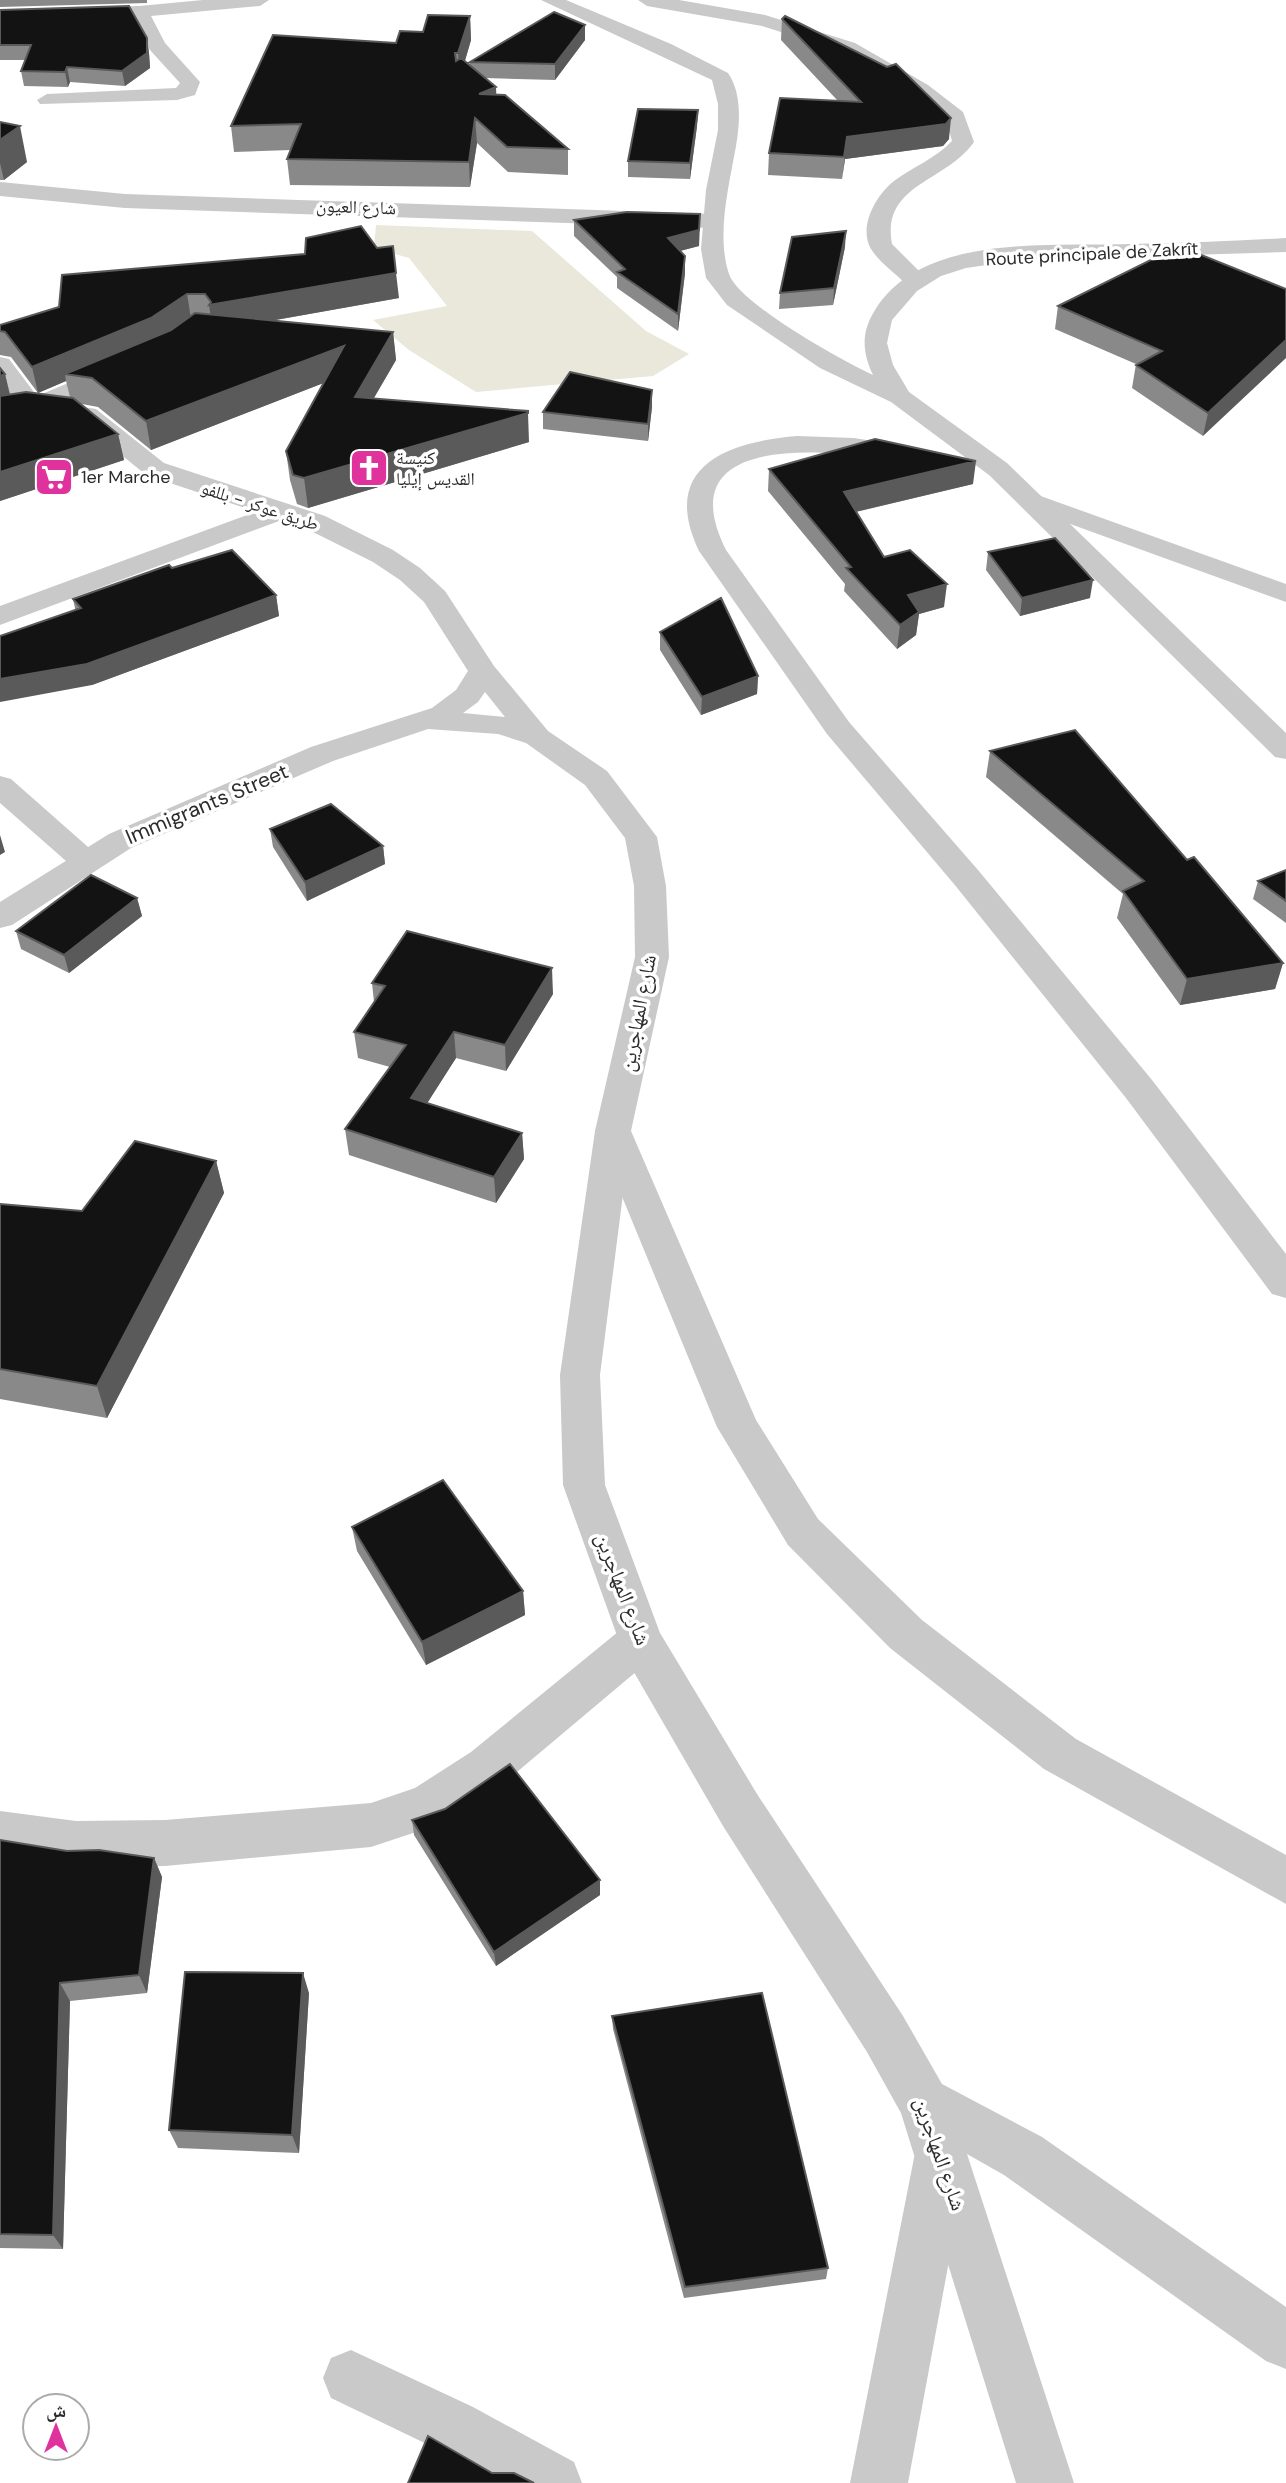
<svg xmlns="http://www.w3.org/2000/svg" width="1286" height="2483" font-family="'DM Sans','Noto Naskh Arabic',sans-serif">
<rect width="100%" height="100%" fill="#fff"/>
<!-- green -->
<path fill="#e9e8da" d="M376,225L532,231L646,331L689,354L653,376L476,392L409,350L373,320L447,306L409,258L374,248Z"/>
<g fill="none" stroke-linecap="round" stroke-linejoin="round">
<!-- minor -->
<path fill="#c9c9c9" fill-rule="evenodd" d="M203,0H269L260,6L151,16L165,43L200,82L195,95L177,100L40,104L37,100L47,94L176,88L180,83L150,50L133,18L0,22V10L139,6Z
M638,0H679L765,15L855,43L928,85L963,112L974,142C945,183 881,184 892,244L922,274L926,279L922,284H906C895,273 879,262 871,249C858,227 876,195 894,181C914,166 935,159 952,141L946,119L914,93L841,51L762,26L647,6Z
M0,182L125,194L713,214L724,221L713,228L125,208L0,196Z
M0,357L9,359L37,396L107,367H125L128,372L125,377L32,415L23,412L0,381Z
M797,436L854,438L911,447L915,453L911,459L902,461C835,451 665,428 726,550L849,722L978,870L1152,1080L1286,1254V1298L1272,1294L1126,1098L954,884L827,734L699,551C659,467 726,442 797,436Z
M1035,494L1286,584V602L1026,508L1022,502L1026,496Z
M277,504L287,506L290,512L287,518L0,625V606Z
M0,776L11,779L96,854L101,861L96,868L85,871L74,868L0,803Z
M613,1118L626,1122L631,1131L756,1420L818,1519L922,1620L1076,1739L1286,1855V1904L1044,1769L890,1648L788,1545L717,1427L595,1131L600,1122Z
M640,1621L656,1627L662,1641L656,1655L505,1782L446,1822L371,1847L165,1866L76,1867L0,1855V1811L76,1821L165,1820L371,1803L415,1788L471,1752L624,1627Z
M941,2131L960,2139L968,2158L908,2483H850L914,2158L922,2139Z
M351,2350L473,2407L574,2462L582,2483H496L433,2447L331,2398L323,2378L331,2358Z"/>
<!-- tertiary -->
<path fill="#c9c9c9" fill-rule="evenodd" d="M541,0H566L671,44L728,73C742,93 740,123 736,146C729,186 716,235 729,274C738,303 843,361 873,375C862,352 861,332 875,310C923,232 1053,247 1132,244C1183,243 1235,241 1286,238V252L1021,260L966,268L941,276L917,291L892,320L887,343L893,365L909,392L1007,463L1286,733V759L1275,757L989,475L891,402L820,368L727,305L706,278L701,249L706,190L718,130V104L712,80Z
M32,399L96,409L164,463L325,516L393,550L420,568L445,591L494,666L548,731L607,771L657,837L666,886L669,957L631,1131L600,1375L605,1485L660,1633L757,1794L903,2016L942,2084L1042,2137L1286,2307V2369L1266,2361L1004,2175L967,2154L1074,2483H1016L901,2113L867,2052L723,1826L624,1655L563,1485L560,1375L595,1131L635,957L634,886L625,838L585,785L526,743L498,734L428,729L333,761L131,848L12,925L0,928V902L109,834L311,747L432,708L456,690L468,671L424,602L400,580L373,562L305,528L146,475L80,421L32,415L0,421V405ZM485,692L505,717L463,713L478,702Z"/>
</g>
<!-- wall -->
<path fill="#898989" d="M0,0H147V3L0,7Z
M0,10L147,38L149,53L150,68L125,86L70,82L68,87L24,86L21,71L25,60H0Z
M470,16L471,40L465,61L470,65V62L585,25V40L555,80L485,78L496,95L568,149V175L508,172L477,143L470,187L290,185L287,159L291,150L234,152L231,126L423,32Z
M782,19L949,139L943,146L845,159L842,179L768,175L769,153L838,101L781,40Z
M698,110L697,126L690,179L628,177V161Z
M0,122L27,162L4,180H0Z
M700,214L699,246L680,251L685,256V273L678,331L617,288V277L574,236V220Z
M845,247L833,305L779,309L780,293Z
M62,275L399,298L270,321L393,332L396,360L374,398L529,442L308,508L297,504L290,480L286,451L323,383L151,450L98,407L82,404L118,434L124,460L0,501L5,374L10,394L70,397L66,381L38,393L11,357L0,355V325L59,307Z
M1286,289L1203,436L1132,388L1136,364L1055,329L1058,306Z
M652,390V407L648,441L543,429V412Z
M769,469L973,484L856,512L884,557L944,607L919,614L916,635L897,649L844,591L845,584L768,491Z
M988,552L1090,598L1020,616L986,570Z
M172,568L276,595L279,616L92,685L73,599Z
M660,632L758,676L757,694L701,715L660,650Z
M990,751L1187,860L1283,963L1275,989L1180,1005L1117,918L1123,894L986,777Z
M270,829L383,846L385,864L307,901L273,847Z
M1286,870V923L1253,899L1258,881Z
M137,898L142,916L69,973L21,949L16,931Z
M372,983L553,994L506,1071L456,1058L427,1103L522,1133L524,1159L496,1203L349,1155L345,1129L390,1067L358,1058L354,1032L374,1002Z
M216,1161L224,1193L107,1418L0,1399V1204L82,1211Z
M352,1527L523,1591L525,1615L426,1665L357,1551Z
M412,1820L600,1880V1895L496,1966L414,1835Z
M0,1840L67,1851L154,1858L162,1877L147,1993L70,2001L63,2249L0,2248Z
M309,1993L299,2153L178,2148L169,2130Z
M612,2016L828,2268L826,2279L684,2298L613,2029Z"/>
<!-- shaded-wall -->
<path fill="#5a5a5a" d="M470,16L471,40L460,77L458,53Z
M585,25V40L555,80V64Z
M147,38L149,53L150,68L125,86L122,71Z
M67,67L70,82L68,87L65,72Z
M496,87L497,112L479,94Z
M698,110L697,126L690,179V163Z
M475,118L477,143L470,187L469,162Z
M951,118L949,139L943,146L845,159L842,179L847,137Z
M20,126L27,162L4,180L0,163V140Z
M700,214L699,246L668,254V238Z
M846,231L845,247L833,305L834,288Z
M685,256V273L678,331V314Z
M396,273L399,298L213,331L209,305Z
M187,294L191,319L156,344L65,374L66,381L38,393L32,367Z
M393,332L396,360L358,425L355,397Z
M1286,340V358L1203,436L1208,413Z
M344,346L347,374L151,450L146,421Z
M5,374L11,400L0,403V376Z
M652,390V407L648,441V424Z
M528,413L529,442L308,508L304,478Z
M118,434L124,460L0,501V472Z
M976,461L973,484L842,515L844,492Z
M1093,580L1090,598L1020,616L1022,598Z
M947,584L944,607L919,614L916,635L897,649L900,625L908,595Z
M276,595L279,616L92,685L0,702V679Z
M758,676L757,694L701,715L702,697Z
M0,835L5,852L0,855Z
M383,846L385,864L307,901L305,882Z
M137,898L142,916L69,973L64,955Z
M1283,963L1275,989L1180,1005L1187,979Z
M552,968L553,994L506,1071L505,1045Z
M454,1032L456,1058L414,1124L411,1098Z
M522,1133L524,1159L496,1203L494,1177Z
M216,1161L224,1193L107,1418L97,1386Z
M523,1591L525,1615L426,1665L422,1642Z
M154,1858L162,1877L147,1993L139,1975Z
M600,1880V1895L496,1966L494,1952Z
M303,1973L309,1993L299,2153L292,2135Z
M60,1983L70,2001L63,2249L53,2235Z"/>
<!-- building -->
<path fill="#131313" stroke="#5a5a5a" stroke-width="2" d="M129,6L147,38V53L122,71L67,67L65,72L21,71L31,45H0V10Z
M554,12L585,25L555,64L470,62Z
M428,15L470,16L458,53H455L456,61L461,58L496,87L479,94L505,95L568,149L507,147L475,118L469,162L287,159L301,124L231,126L273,35L396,43L400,31L423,32Z
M785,16L887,67L896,64L951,118L946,124L847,137L844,157L769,153L780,98L861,102L782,19Z
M638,109L698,110L690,163L628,161Z
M0,122L20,126L0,140Z
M627,212L700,214L699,230L668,238L685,256L678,314L617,272L625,269L574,220Z
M361,226L377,248L393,246L396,273L209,305L211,302L205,294H187L151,318L32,367L5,332L0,331V325L59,307L62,275L305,254L306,238Z
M846,231L834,288L780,293L792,237Z
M1179,246L1286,289V340L1208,413L1136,365L1162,351L1058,306Z
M195,313L393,332L355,397L528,411V413L304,478L293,475L286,451L344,346L146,421L92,378L65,374L171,330Z
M0,368L5,374L0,376Z
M570,372L652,390L648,424L543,412Z
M26,392L73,398L118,434L0,472V396Z
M875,439L976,461L844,492L884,557L910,550L947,584L908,595L919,612L900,625L846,568L851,567L769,469Z
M1055,538L1093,580L1022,598L988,552Z
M232,550L276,595L87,664L0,679V636L81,608L73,599L169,565L172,568Z
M721,598L758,676L702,697L660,632Z
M1075,730L1187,860L1194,857L1283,963L1187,979L1123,891L1144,881L990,751Z
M331,804L383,846L305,882L270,829Z
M1286,870V901L1258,881Z
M91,875L137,898L64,955L16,931Z
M407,931L552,968L505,1045L454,1032L411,1098L522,1133L494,1177L345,1129L406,1045L354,1032L385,986L372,983Z
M135,1141L216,1161L97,1386L0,1369V1204L82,1211Z
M443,1480L523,1591L422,1642L352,1527Z
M510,1764L600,1880L494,1952L412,1820L445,1809Z
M0,1840L67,1851L99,1850L154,1858L139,1975L60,1983L53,2235L0,2234Z
M185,1972L303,1973L292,2135L169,2130Z
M762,1993L828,2268L685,2287L612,2016Z
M428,2436L492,2473H514L534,2483H408Z"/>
<!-- icons -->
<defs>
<g id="church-square" transform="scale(2.0125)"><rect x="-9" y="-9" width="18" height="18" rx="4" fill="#df329d" stroke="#fff"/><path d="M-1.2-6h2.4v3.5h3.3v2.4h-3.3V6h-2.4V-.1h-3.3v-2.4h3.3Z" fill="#fff"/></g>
<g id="supermarket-square" transform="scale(2.0125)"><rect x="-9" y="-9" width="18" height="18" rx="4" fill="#df329d" stroke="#fff"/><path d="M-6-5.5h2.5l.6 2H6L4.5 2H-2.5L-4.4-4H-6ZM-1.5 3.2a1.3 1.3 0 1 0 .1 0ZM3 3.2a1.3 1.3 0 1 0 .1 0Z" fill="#fff"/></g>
</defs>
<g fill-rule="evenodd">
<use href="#church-square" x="369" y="468"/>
<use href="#supermarket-square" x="54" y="477"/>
</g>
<g text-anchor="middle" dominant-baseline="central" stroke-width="7" stroke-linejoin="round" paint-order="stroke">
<!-- far-street labels -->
<g font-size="18" fill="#2c2c2c" stroke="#fff">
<text transform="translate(356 207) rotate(2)">شارع العيون</text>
<text transform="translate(1092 254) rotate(-3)">Route principale de Zakrît</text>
<text transform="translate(260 506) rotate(18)">طريق عوكر - بللفو</text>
</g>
<!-- far-poi labels -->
<g font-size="18" fill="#2c2c2c" stroke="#fff" text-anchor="start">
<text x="396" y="458">كنيسة<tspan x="396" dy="21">القديس إيليا</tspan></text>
<text x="81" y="477">1er Marche</text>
</g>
<!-- street labels -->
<g font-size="21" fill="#2c2c2c" stroke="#fff">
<text transform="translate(207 804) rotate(-23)">Immigrants Street</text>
<text transform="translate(638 1013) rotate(-79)">شارع المهاجرين</text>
<text transform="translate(623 1589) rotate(69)">شارع المهاجرين</text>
<text transform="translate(940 2154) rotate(71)">شارع المهاجرين</text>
</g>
</g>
<!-- north arrow -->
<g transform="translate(56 2427)"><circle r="33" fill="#ffffff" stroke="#ababab" stroke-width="2"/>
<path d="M0-5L12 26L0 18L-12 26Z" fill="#df329d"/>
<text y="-10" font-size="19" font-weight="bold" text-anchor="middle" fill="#2c2c2c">ش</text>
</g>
</svg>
